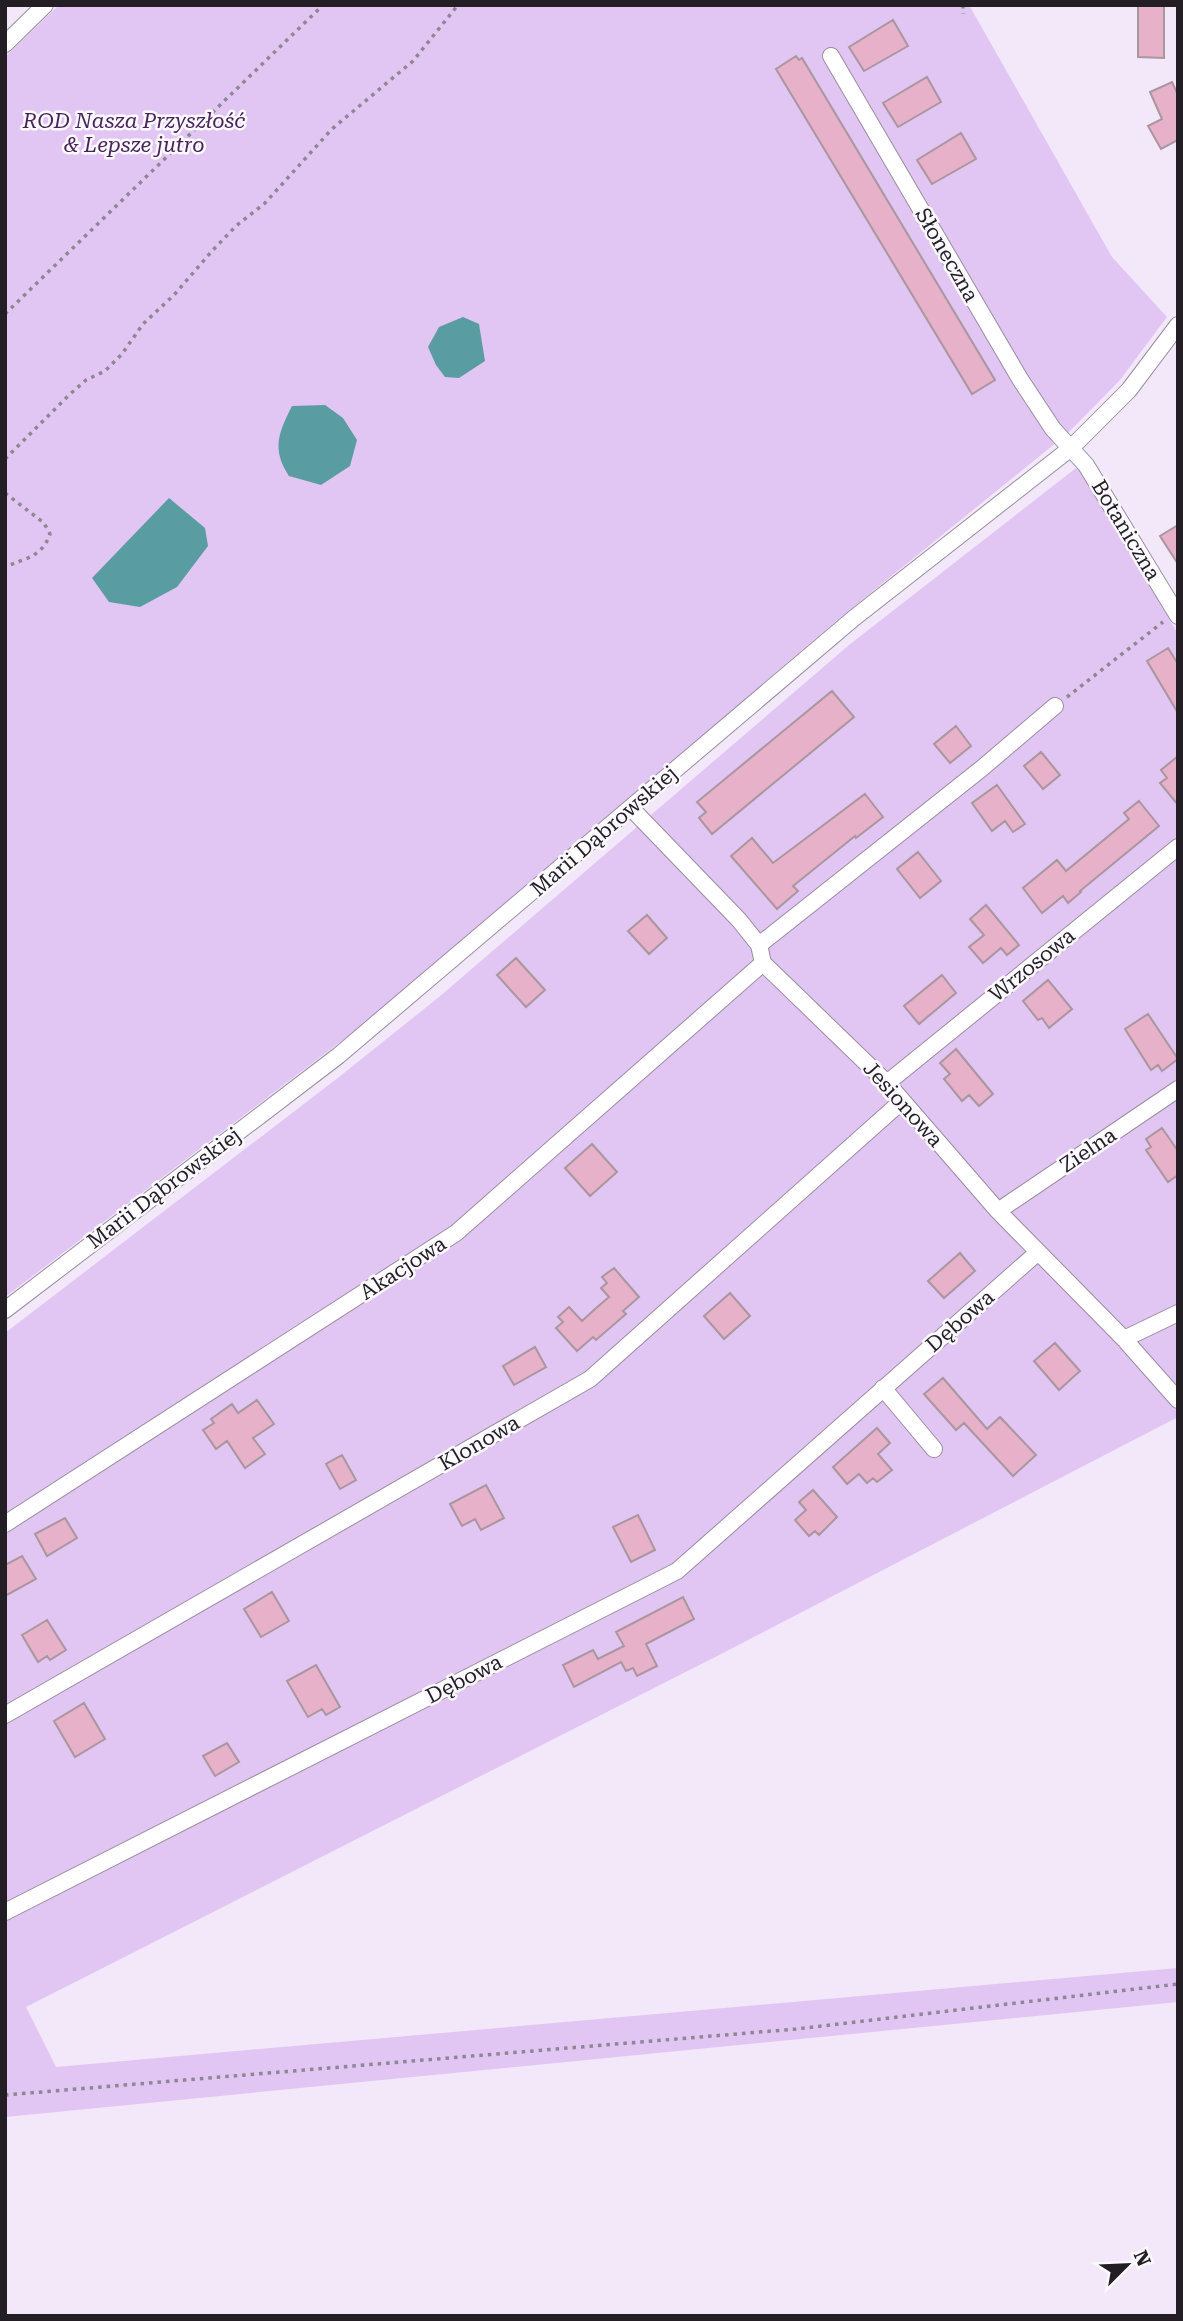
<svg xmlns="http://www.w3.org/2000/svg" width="1183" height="2321" font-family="'Roboto Serif',serif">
<rect width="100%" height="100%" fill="#f3e8fa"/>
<!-- green -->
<path fill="#e1c5f3" d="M59,5H969L1112,257L1167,317L1120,380L1068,433L836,621L361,1026L5,1297V57Z
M1076,468L1081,471L1178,634V1417L723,1653L26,2007L56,2067L1178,1968V2002L5,2117V1333L339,1077L439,997L849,645Z"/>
<!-- water -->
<path fill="#599da2" d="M463,317L479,324L485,361L459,378L445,377L436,365L428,347L439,327Z
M325,405L343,418L357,440L350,466L321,485L289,476C271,449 279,432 292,406Z
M169,498L205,528L208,546L177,587L140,607L109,602L92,578Z"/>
<!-- building -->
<path fill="#e6b1c9" stroke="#a9969e" stroke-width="2" d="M1138,5H1164V58L1138,57Z
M893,20L908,46L864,71L849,47Z
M796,56L799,60L802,58L995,380L972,394L776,69Z
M927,77L941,102L898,127L883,103Z
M1172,82L1178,95V140L1161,149L1148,126L1162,119L1150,92Z
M961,133L976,159L932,184L917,160Z
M1178,525V564L1160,536Z
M1168,648L1178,664V713L1147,661Z
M832,691L854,717L712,834L699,818L706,812L697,802Z
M956,726L971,746L950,763L934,744Z
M1041,752L1060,775L1043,789L1024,766Z
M1178,756V805L1160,783L1167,778L1161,770Z
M997,785L1025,824L1013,832L1005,821L992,831L972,803Z
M865,794L883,817L856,838L855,836L793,886L798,891L777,909L731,856L752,838L773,863Z
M1139,801L1159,826L1080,891L1081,892L1068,903L1063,896L1042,913L1023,888L1057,860L1066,871L1129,819L1124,813Z
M918,852L941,881L920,898L897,869Z
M986,905L1019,945L1007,955L1001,948L983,963L969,947L984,935L970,919Z
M647,915L667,938L649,954L628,931Z
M516,958L545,990L526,1007L497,975Z
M942,975L956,993L919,1024L904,1006Z
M1048,980L1072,1009L1049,1028L1042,1018L1038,1020L1023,1001Z
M1148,1014L1178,1059L1162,1071L1158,1065L1151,1070L1125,1029Z
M956,1049L993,1094L979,1106L969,1095L962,1101L944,1079L950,1074L940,1063Z
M1162,1128L1178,1151V1175L1168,1182L1146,1150L1151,1147L1146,1139Z
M592,1144L617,1172L590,1196L565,1168Z
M960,1253L975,1271L944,1298L928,1281Z
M614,1268L639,1297L623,1311L626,1314L596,1340L593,1337L577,1351L556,1328L563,1322L558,1317L569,1307L582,1321L595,1309L609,1297L601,1288L607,1283L602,1277Z
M730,1293L750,1316L724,1339L704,1316Z
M1055,1343L1080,1371L1059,1390L1034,1361Z
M535,1347L546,1367L514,1385L503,1366Z
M943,1378L987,1429L1000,1417L1036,1455L1013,1476L964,1423L956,1430L924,1394Z
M257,1400L274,1424L253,1438L265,1454L245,1468L227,1441L216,1449L203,1430L214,1423L211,1419L232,1404L238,1413Z
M877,1428L890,1443L878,1454L892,1470L877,1482L873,1478L867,1483L859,1474L847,1484L833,1467Z
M342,1455L356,1480L340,1489L326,1464Z
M486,1485L504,1518L481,1530L475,1519L462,1526L450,1504Z
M813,1490L837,1517L819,1535L815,1531L809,1536L795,1520L806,1510L799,1502Z
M638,1515L655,1550L631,1562L613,1527Z
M65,1518L77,1538L47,1556L35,1534Z
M22,1556L36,1579L5,1596V1565Z
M272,1592L289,1621L261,1637L244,1609Z
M683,1597L694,1619L646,1644L657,1666L637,1676L633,1668L626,1671L621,1662L574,1687L563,1665L593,1650L598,1659L624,1646L616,1632Z
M47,1620L66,1650L50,1660L47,1656L38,1662L22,1635Z
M316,1665L340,1707L326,1715L322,1709L308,1717L287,1681Z
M84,1703L105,1739L75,1757L54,1721Z
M227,1743L239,1762L215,1776L203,1756Z"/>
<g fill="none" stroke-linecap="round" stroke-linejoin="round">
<!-- minor casing -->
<g stroke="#988e9e" stroke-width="18">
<path id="minor" d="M5,44L45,5
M831,56L1020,379L1053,429L1086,465L1178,616
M631,808L739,920L759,945L763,963L887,1083L998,1211L1124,1339L1178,1400
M759,945L981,769L1055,706
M887,1083L1178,847
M998,1211L1178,1089
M5,1310L338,1056L854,618L1071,448L1129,390L1178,325
M1124,1339L1178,1313
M883,1388L934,1449
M5,1524L456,1233L763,963
M5,1715L590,1379L902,1101
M5,1912L677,1571L1037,1253"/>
</g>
<!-- path -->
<path stroke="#8e8692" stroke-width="3.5" stroke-dasharray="3.5 5" stroke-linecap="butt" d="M963,5V14
M5,314L323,5
M5,459L69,395L86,380L105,371L122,354L143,324L174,295L212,251L236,226L265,203L332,129L413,61L458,5
M5,493L44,523L50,534C42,557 26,558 5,567
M1067,697L1163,622
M5,2095L796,2029L1178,1984"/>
<!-- minor -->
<use href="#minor" stroke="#fff" stroke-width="16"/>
</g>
<g text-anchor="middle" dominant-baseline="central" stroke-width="5" stroke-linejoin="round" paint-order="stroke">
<!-- park labels -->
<g font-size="21" font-style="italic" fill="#47245b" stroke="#fbf9fd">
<text x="134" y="121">ROD Nasza Przyszłość<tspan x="134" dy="24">&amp; Lepsze jutro</tspan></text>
</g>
<!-- street labels -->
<g font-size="21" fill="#221e24" stroke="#fbf9fd">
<text transform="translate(947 255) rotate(60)">Słoneczna</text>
<text transform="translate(1126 530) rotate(59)">Botaniczna</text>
<text transform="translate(604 831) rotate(-41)">Marii Dąbrowskiej</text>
<text transform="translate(1032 965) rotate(-39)">Wrzosowa</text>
<text transform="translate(903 1104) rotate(48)">Jesionowa</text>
<text transform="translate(1088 1150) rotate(-34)">Zielna</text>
<text transform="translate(164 1188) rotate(-37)">Marii Dąbrowskiej</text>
<text transform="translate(403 1268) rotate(-33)">Akacjowa</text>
<text transform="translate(960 1321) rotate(-41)">Dębowa</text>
<text transform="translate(479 1443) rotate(-30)">Klonowa</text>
<text transform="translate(464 1679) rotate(-27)">Dębowa</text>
</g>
</g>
<!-- border -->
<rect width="1183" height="2321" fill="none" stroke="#221e24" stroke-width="14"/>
<!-- north arrow -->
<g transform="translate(1127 2265) rotate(66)" stroke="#fbf9fd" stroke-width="5" paint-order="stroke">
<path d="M0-5L12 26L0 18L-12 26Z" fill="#221e24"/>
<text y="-10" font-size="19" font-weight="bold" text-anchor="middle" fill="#221e24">N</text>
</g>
</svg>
